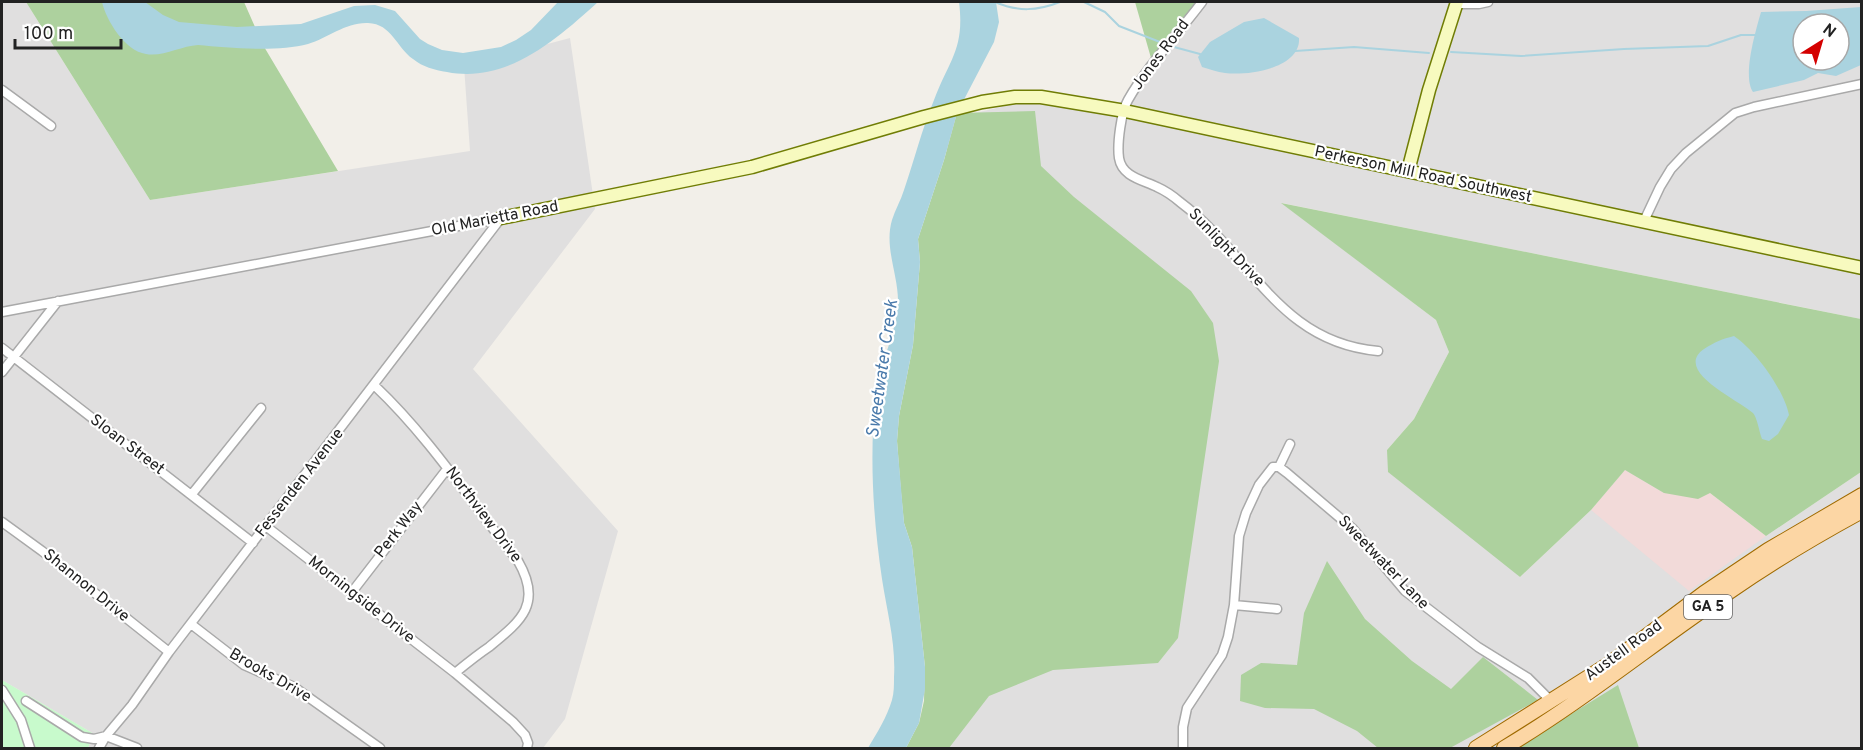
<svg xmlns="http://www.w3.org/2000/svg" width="1863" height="750" font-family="Overpass,sans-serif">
<rect width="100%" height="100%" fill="#f2efe9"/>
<!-- residential -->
<path fill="#e0dfdf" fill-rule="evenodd" d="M2,2H26L150,200L470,151L464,66L570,38L595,209L473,369L618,531L565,719L543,748H88L94,734L2,680Z
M1203,2H1861V319L1282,203L1436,320L1449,352L1414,419L1387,450L1520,577L1591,510L1625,470L1766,536L1861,472V748H922L948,119L1054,95L1120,107ZM1803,24H1839V60H1803Z"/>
<!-- commercial -->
<path fill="#f2dad9" d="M1625,470L1664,493H1710L1766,536L1689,591L1591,510Z"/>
<!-- forest -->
<path fill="#add19e" d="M26,2H244L263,45L338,171L150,200Z
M1135,2H1203L1153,65Z
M1035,111L1041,166L1074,197L1191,291L1213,323L1219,361L1178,638L1158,663L1053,670L989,696L949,748H906L919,723L924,701L925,667L912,547L904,523L901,492L897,441L899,416L913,345L920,262L918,239L944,160L957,113Z
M1281,203L1861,319V472L1766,536L1710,493L1698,499L1664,493L1625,470L1591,510L1520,577L1388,472L1387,450L1414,419L1449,352L1436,320Z
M1327,561L1365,619L1412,661L1451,689L1483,657L1538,700L1450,748H1378L1357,731L1314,709L1265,708L1240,701L1241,675L1261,663L1297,665L1304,613Z
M1618,685L1639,748H1516Z"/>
<!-- park -->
<path fill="#c8facc" d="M2,680L94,734L88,748H2Z"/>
<!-- water -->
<path fill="#aad3df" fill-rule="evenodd" d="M102,2H145L163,15L179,22L237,27L301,24L354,6L375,5L395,11L420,39L428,44L442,50L463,53L501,47L516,40L531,30L558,2H598C557,39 507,84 447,72C434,70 423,67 413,59C396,47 392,24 368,23C346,22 328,38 308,44C278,52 229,48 198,45C181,46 163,57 146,54C125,51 106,20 102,2Z
M959,2H996L999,22L994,42L957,113L944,160L918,239L920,262L913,345L899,416L897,441L904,523L912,547L925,667V689L919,723L906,748H868C877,733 887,717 892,700C894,693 894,685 894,677C896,643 887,612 882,579C873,518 869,454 876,393C880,362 897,333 898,301C898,274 884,247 892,220C895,210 901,200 904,190C914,161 922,129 934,100C949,60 965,49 959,2Z
M1861,7V65L1836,76L1818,73L1804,80L1753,92C1742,76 1756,30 1761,12L1806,11ZM1803,24H1839V60H1803Z
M1264,18L1299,38C1301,68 1248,76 1225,73C1217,72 1210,69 1202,67L1198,57L1210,42L1244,22Z
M1734,336C1756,351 1784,390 1789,415L1778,434L1769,441L1762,439C1759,431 1757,417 1753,413C1741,401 1672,371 1704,349C1715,342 1722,339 1734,336Z"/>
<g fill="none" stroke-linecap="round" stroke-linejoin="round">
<!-- stream -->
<path stroke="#aad3df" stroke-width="2" d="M995,2C1018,12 1037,11 1060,2
M1084,2L1105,12L1119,26L1165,44
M1174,47L1200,54
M1295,51L1354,47L1429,53
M1451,52L1521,56L1624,49L1708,46L1741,35H1755"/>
<!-- street casing -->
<g stroke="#a9a9a9" stroke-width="11">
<path id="street" d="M1202,2C1178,34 1148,65 1128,100C1121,112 1117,144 1119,158C1122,177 1143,180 1157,187C1166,191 1173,196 1180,202C1252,256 1278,342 1378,351
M1456,4H1479L1488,2
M2,90L51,126
M1644,221L1660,187L1671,169L1686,153L1735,113L1754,107L1862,84
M2,312L501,218
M2,348L253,543
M2,372L58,301
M375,386C430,438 471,502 518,561C543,604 521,621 489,647C477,655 466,664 455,673
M1279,467L1290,444
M192,494L261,408
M2,522L42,551L169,652
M267,527L455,673L513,722L525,735L528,743L527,748
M352,592L447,469
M1234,605L1277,609
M191,624L244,665L294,687L380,748
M2,690L21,720L30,748
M26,701L82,737L94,739L106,736L137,748
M99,748L106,736L132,705L169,652L501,218
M1183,748V727L1187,708L1222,655L1228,637L1234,605L1239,536L1246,513L1259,485L1273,467H1279L1287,473L1353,529L1405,591L1478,647L1528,678L1552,702"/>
</g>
<!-- secondary casing -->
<g stroke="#707d05" stroke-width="15">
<path id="secondary" d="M1408,171L1429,90L1457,2
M501,218L752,167L924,117L982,102L1015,97H1041L1125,111L1862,268"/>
</g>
<!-- primary casing -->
<g stroke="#a06b00" stroke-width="16">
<path id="primary" d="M1476,748L1609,664L1704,593L1768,550L1862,495
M1504,748C1583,701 1653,643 1729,592C1772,562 1816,536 1862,511"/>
</g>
<!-- street -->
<use href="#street" stroke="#fff" stroke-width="8"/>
<!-- secondary -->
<use href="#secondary" stroke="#f7fabf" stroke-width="12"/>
<!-- primary -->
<use href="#primary" stroke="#fcd6a4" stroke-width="14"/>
</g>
<g text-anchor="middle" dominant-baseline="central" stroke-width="4.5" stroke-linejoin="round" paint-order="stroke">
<!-- shield labels -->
<rect fill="#fff" stroke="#646464" stroke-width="1.5" x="1684" y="595" width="48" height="24" rx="4.5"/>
<g font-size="15" font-weight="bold" fill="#222">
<text x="1708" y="607">GA 5</text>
</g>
<!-- street labels -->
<g font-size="16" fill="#222" stroke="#fff">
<text transform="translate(1161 55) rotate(-53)">Jones Road</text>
<text transform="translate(1423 175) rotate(12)">Perkerson Mill Road Southwest</text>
<text transform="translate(495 219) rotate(-11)">Old Marietta Road</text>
<text transform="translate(1226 248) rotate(46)">Sunlight Drive</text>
<text transform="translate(127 445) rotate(37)">Sloan Street</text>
<text transform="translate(300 483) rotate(-52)">Fessenden Avenue</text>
<text transform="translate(483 515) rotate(53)">Northview Drive</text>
<text transform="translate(399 530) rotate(-52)">Perk Way</text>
<text transform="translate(1383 563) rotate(46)">Sweetwater Lane</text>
<text transform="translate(86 586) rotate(39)">Shannon Drive</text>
<text transform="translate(361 600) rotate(38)">Morningside Drive</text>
<text transform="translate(1624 651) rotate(-36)">Austell Road</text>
<text transform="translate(270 676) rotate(30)">Brooks Drive</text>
</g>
<!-- water labels -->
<g font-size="18" font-style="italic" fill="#4a7aab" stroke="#fff">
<text transform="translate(883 369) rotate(-82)">Sweetwater Creek</text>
</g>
</g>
<!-- border -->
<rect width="1863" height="750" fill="none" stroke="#222222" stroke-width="6"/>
<!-- north arrow -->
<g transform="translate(1821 42) rotate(37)"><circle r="28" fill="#ffffff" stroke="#a7a7a7" stroke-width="1.5"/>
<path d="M0-4.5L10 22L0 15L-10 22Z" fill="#d40000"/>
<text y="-9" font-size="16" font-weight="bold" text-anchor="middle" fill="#222222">N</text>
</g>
<!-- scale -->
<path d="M15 39v9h106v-9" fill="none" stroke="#222222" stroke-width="3"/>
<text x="24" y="39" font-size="18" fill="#222222" stroke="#ffffff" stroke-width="4.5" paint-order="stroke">100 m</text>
</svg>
